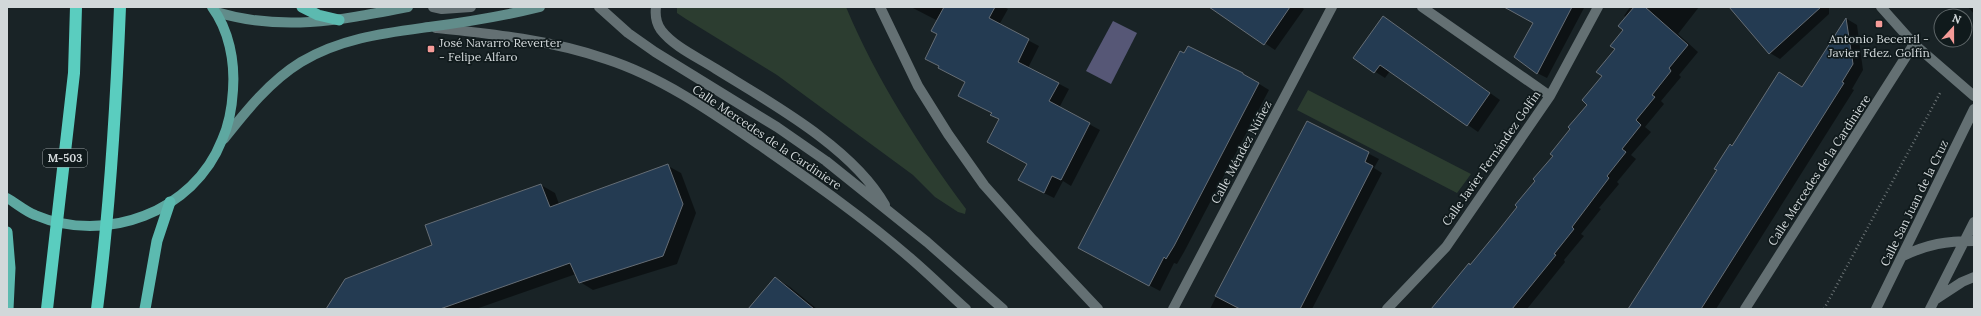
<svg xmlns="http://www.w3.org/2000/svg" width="1981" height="316" font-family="Lora,serif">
<rect width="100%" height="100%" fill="#192326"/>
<!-- green -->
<path fill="#2c3d30" d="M677,7H846C876,79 920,147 966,209L965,214L958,212L935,197L913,175L777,75L686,19L677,13Z
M1308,90L1471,174L1457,193L1297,110Z"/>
<!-- water -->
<path fill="#565776" d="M1113,21L1137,33L1111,84L1086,71Z"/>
<!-- shadow -->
<path fill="#0007" d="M911,7H1004L1008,9L999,25L1039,46L1028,68L1069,89L1059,108L1100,130L1071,186L1063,181L1054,198L1030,186L1028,164L1000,119L992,115L993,113L966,82L938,34V21Z
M1211,7H1301L1304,9L1275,50Z
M1511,7L1584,8L1547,78L1537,73L1534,23Z
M1630,7H1699L1678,34L1698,52L1679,75L1681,77L1661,101L1664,104L1645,127L1651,132L1631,155L1636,159L1617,182L1619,184L1599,208L1601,209L1581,234L1584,236L1564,260L1565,262L1527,309H1512L1502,303L1498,309H1431L1471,266L1518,207L1588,104L1624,30L1627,18L1624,16Z
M1731,7H1829V14L1780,59L1770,53Z
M1968,7H1974V14Z
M1847,19L1857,25L1863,70L1852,89L1854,90L1716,309H1629L1733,147L1803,88Z
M1393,24L1500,100L1478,132L1390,71L1385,78L1354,58Z
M1243,74L1269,90L1184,252L1177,264L1174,263L1160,291L1090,254Z
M1307,122L1379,159L1374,168L1382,173L1312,309H1210L1250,229Z
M668,166L681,173L696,213L677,264L593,290L580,282L576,274L476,309H327L433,246L541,185L555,193L559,204Z
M775,278L790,287L817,309H750Z"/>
<!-- building -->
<path fill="#243b52" stroke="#656d75" d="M944,7H995L989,18L1029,39L1018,62L1059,83L1049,101L1090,123L1061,180L1052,176L1044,193L1018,180L1027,164L987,142L999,119L990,115L992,113L958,96L965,82L938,68L939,66L925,59L937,34L931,31Z
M1209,7H1290L1264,45Z
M1504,7H1572L1537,74L1514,57L1533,23Z
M1634,7H1645L1688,45L1669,68L1671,71L1652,95L1655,97L1636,120L1641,125L1622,149L1626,152L1607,176L1609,178L1572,227L1574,229L1554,254L1556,255L1512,309H1431L1469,263L1470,265L1498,231L1517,207L1515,205L1535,181L1533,179L1553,156L1550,154L1570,129L1568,127L1587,105L1582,100L1602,76L1596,72L1615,49L1610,46L1623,30L1618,26Z
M1729,7H1821L1769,54Z
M1383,16L1490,93L1467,126L1380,65L1374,73L1353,58Z
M1846,18L1853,64L1842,82L1844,83L1701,309H1628L1717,170L1714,169L1730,144L1732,146L1779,72L1802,87Z
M1188,46L1243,73V74L1259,83L1174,246L1166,259L1164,257L1149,286L1078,248L1180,51L1184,53Z
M1307,121L1369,152L1365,162L1373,166L1300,309H1240L1215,296Z
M668,164L683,204L663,256L579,283L570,263L440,309H326L345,279L432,245L425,225L541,184L550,207Z
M775,277L814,309H748Z"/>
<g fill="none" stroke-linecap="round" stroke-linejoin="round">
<!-- path -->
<path stroke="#6c7476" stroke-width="2.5" stroke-dasharray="1 3" stroke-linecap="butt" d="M1824,309L1940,93"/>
<!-- minor -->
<path stroke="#647073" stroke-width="10" d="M433,7L442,9L471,7
M599,7L628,33L655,52L777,127L826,161L927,242L1003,309
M656,7C655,15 656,23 661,30C674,47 699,58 716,69C771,103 853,148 885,205
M880,7L918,86L948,134L984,185L1033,240L1098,309
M1422,7L1550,96
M436,28C493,34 551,40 606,59C662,77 713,113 761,146C811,181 863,217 909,257C929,274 947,292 966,309
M1903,256C1928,244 1946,241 1974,241
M1936,299L1962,282L1974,277
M1173,309L1332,7
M1387,309L1446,247L1550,96L1598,7
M1745,309L1914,44
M1876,309L1974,109
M1930,309L1974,222"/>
<!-- tertiary -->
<path stroke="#647073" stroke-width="10" d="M1881,7L1914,44L1974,96"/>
<!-- secondary -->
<path stroke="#618c8a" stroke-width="10" d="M216,12C283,32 341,20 408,7
M224,139C246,111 270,81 301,62C341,38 385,33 429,27C467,22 504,16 540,7"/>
<!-- primary -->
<path stroke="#5ea8a1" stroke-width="10" d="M7,198C16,203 25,211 35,215C105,245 194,212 222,140C229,125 232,107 233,90C235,61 229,30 212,7"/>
<!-- trunk -->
<path stroke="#5cbab0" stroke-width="11" d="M302,7L318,15L339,20
M7,232L10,268L8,309
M145,309L157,241L170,202"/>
<!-- motorway -->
<path stroke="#5acdbf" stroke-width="12" d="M47,309L74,73L76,7
M97,309C110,209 116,108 120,7"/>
</g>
<!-- markers -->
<g fill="#f59b98" stroke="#101a1c" stroke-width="1.5">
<rect x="1875" y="20" width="8" height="8" rx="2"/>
<rect x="427" y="45" width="8" height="8" rx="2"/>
</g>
<g text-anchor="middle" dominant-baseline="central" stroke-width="3.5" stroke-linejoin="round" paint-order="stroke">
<!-- shield labels -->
<rect fill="#101a1c" stroke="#989fa1" stroke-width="1" x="43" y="149" width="44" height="18" rx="3"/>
<g font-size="11" font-weight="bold" fill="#d2d8da">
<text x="65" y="158">M-503</text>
</g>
<!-- poi labels -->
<g font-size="12" fill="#d2d8da" stroke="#101a1c">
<text x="1879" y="38">Antonio Becerril -<tspan x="1879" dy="14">Javier Fdez. Golfín</tspan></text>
<text x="439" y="42" text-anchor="start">José Navarro Reverter<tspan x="439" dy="14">- Felipe Alfaro</tspan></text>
</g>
<!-- street labels -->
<g font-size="12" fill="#d2d8da" stroke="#101a1c">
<text transform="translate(767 137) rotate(34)">Calle Mercedes de la Cardiniere</text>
<text transform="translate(1241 152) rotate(-62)">Calle Méndez Núñez</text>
<text transform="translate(1491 158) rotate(-55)">Calle Javier Fernández Golfín</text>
<text transform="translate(1819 170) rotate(-57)">Calle Mercedes de la Cardiniere</text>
<text transform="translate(1914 203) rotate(-64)">Calle San Juan de la Cruz</text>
</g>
</g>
<!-- border -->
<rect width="1981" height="316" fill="none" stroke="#d2d8da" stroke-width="16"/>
<!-- north arrow -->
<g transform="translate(1953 28) rotate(21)"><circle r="19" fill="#101a1c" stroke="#5e6668"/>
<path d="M0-3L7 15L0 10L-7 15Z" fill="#f59b98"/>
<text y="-6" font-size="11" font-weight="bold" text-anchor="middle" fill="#d2d8da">N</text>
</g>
</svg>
